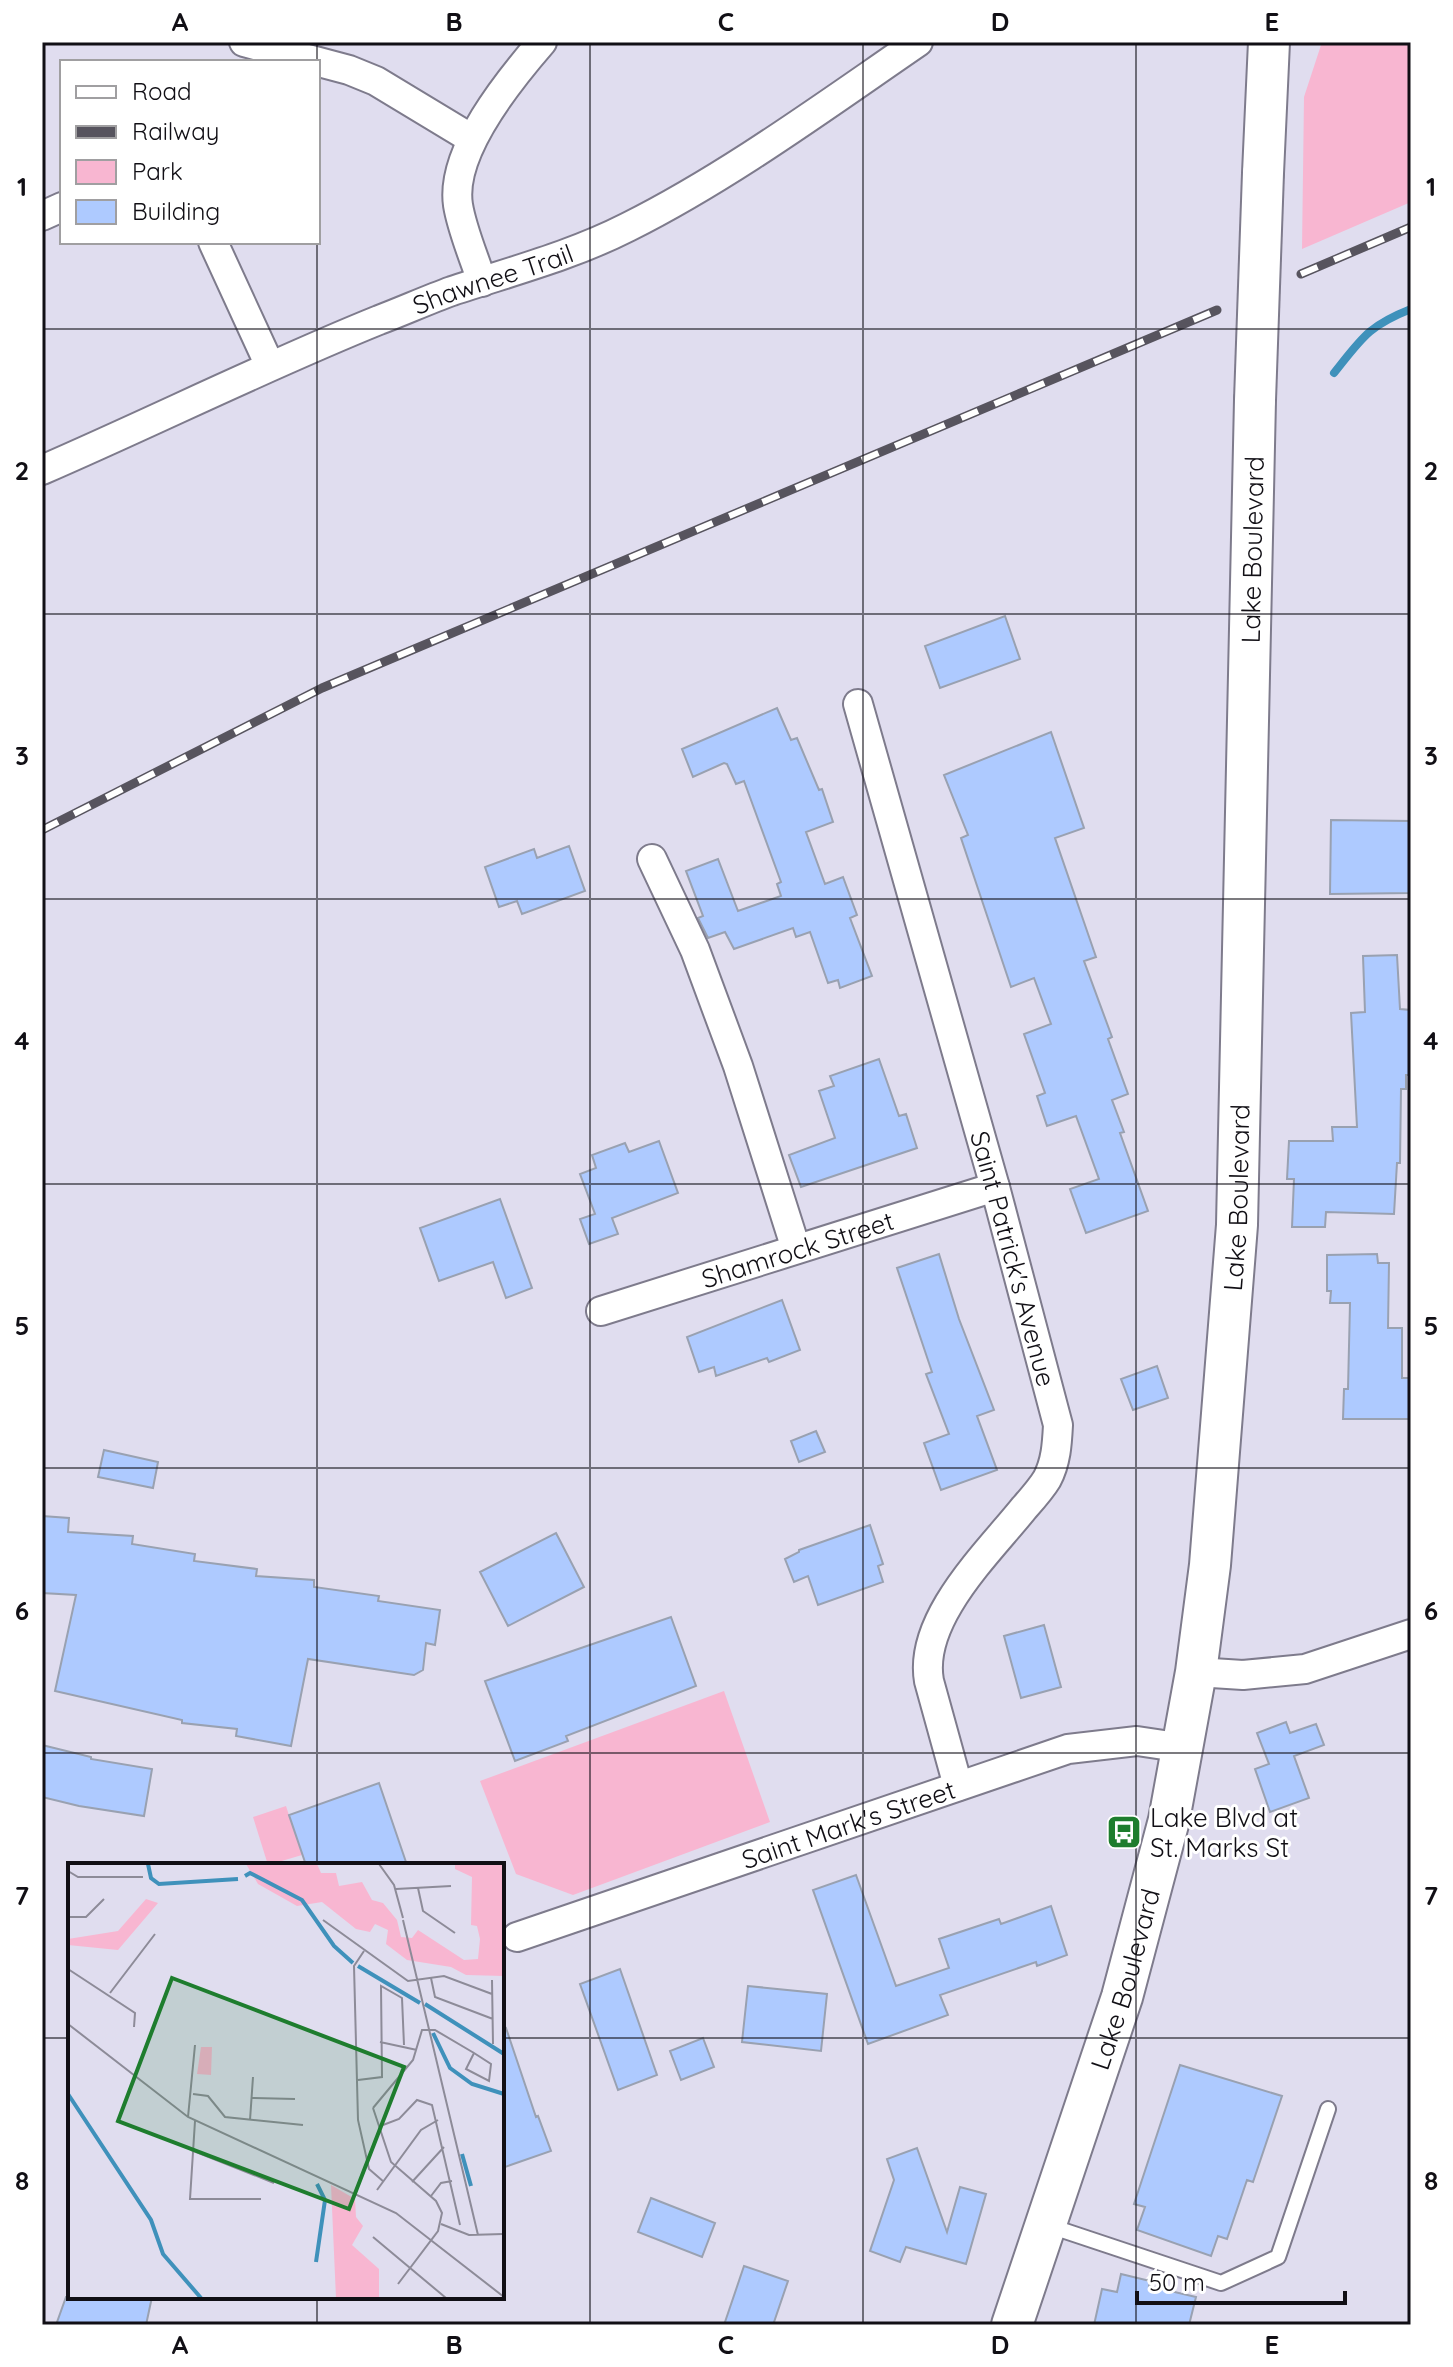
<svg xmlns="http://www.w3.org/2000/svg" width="1453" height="2367" font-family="Quicksand,sans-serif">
<rect width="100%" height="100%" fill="#e0ddef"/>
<!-- green -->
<path fill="#f8b6d1" d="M1322,42H1411V202L1302,249L1304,97Z
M724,1691L770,1822L573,1895L516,1874L480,1781Z
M286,1806L302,1855L268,1865L253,1817Z"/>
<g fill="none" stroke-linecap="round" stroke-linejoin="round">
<!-- stream -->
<path stroke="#3f91bb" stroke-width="8" d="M1334,373C1362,338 1368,326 1411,309"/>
</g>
<!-- building -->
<path fill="#aecaff" stroke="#99a1b1" stroke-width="2" d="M1005,616L1020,659L940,688L925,646Z
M777,708L791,740L797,738L819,790L822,789L833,822L806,832L825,884L843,877L857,915L850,918L872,976L840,988L838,980L828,983L810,932L796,937L793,928L734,949L725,932L708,938L698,918L703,916L686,871L718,859L738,911L781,896L777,884L781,882L744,781L736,784L727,764L724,763L693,777L682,749Z
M1051,732L1084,828L1055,838L1096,957L1084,961L1112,1037L1108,1039L1128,1094L1112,1100L1124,1132L1120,1133L1148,1211L1086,1233L1070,1189L1099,1179L1076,1116L1047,1126L1037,1096L1045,1093L1024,1034L1051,1024L1034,978L1011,987L961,838L968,835L944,775Z
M1331,820L1411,821V893L1330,894Z
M569,846L585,891L522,914L517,901L499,907L485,867L534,849L537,858Z
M1397,955L1400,1009L1411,1010V1075H1406V1089H1401L1400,1163H1397L1394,1214L1326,1212L1325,1227H1292L1294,1179H1287L1289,1141H1333L1332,1127H1357L1351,1013L1365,1012L1363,956Z
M879,1059L899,1116L906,1114L917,1148L801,1187L789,1155L835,1138L819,1091L834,1086L830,1076Z
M659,1141L678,1193L612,1218L618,1234L589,1244L580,1219L595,1214L580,1174L596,1168L592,1155L625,1143L629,1152Z
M500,1199L532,1288L506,1298L493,1262L439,1281L420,1228Z
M939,1254L959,1319L994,1410L977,1416L997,1470L941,1490L924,1443L949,1434L926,1374L932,1372L897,1268Z
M1377,1254L1378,1263H1389L1388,1328H1402V1378H1411V1419H1343L1344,1389H1348L1350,1303H1330L1331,1291H1327V1255Z
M782,1300L800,1350L769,1362L767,1358L716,1376L714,1367L699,1372L687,1337Z
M1157,1366L1168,1398L1133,1410L1121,1379Z
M816,1431L825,1452L799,1462L791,1441Z
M104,1450L158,1462L153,1488L98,1477Z
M42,1516L69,1518L68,1532L133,1536L132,1544L195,1554L194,1561L257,1569L256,1576L314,1580V1587L379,1596L378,1601L440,1610L435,1645L426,1643L423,1670L414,1675L308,1659L291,1746L236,1736L237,1729L182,1723V1720L55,1691L76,1595L42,1593Z
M870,1525L883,1564L878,1566L883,1582L818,1605L808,1576L794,1582L785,1559L799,1552V1550Z
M556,1533L584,1587L508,1626L480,1572Z
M671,1617L696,1686L566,1736L568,1741L515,1761L485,1681Z
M1044,1625L1061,1687L1021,1698L1004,1636Z
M1286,1722L1290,1733L1316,1724L1324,1745L1294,1756L1309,1798L1270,1812L1255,1769L1269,1764L1257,1733Z
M42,1745L91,1757V1759L152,1769L144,1816L79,1806L42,1797Z
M379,1783L407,1865H306L289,1815Z
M856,1875L896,1986L949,1968L939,1939L999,1919L1001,1924L1051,1906L1067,1955L1037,1966L1036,1962L940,1995L948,2015L868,2044L813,1890Z
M620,1969L657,2075L618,2090L580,1984Z
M748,1986L827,1994L821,2051L742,2042Z
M506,2028L536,2117L538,2116L551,2151L502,2168V2029Z
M703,2038L714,2067L681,2080L670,2051Z
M1180,2065L1282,2096L1253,2182L1247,2180L1227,2239L1218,2236L1211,2256L1137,2230L1145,2207L1134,2204Z
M917,2148L947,2232L960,2187L986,2194L966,2264L906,2247L900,2262L870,2251L894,2180L887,2159Z
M651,2198L715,2223L702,2257L638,2232Z
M744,2266L788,2281L773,2325H724Z
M1121,2274L1150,2281L1149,2286L1196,2297L1189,2325H1094L1102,2289L1117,2292Z
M66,2297H152L146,2325H56Z"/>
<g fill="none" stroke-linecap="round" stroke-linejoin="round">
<!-- lane casing -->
<g stroke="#7e7b8c" stroke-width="18">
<path id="lane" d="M1047,2225L1221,2283L1278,2257L1328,2109"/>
</g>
<!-- street casing -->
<g stroke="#7e7b8c" stroke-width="32">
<g id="street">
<path d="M244,42L349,70L376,81L472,139"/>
<path d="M42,216L62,207"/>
<path d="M213,242L270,366"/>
<path d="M482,282C474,257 462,230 458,205C450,152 509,80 542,42"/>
<path id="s1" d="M42,470C155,421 265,366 379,320C403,311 427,300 452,291C512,271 571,256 628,227C728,177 826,105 918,42"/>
<path id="s2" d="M858,704L995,1187L1058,1425C1057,1444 1056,1462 1047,1479C1041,1489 1032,1499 1024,1508C988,1553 918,1619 929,1681L958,1786"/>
<path d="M652,859L695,950L738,1066L796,1249"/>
<path id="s3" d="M601,1311L995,1187"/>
<path d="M1196,1672L1243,1675L1305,1669L1411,1634"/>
<path id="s4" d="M517,1937L1068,1749L1137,1741L1184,1748"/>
</g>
</g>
<!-- secondary casing -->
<g stroke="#7e7b8c" stroke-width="44">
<g id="secondary">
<path d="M1263,173L1269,42"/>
<path id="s5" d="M1012,2325L1122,1997L1169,1820L1196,1672L1210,1565L1237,1225L1255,400"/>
</g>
</g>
<!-- lane -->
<use href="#lane" stroke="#fff" stroke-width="14"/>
<!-- street -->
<use href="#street" stroke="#fff" stroke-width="28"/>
<!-- secondary -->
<use href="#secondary" stroke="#fff" stroke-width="40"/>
<!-- rail casing -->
<g stroke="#57545e" stroke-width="9">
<path id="rail" d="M1301,274L1411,227
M42,830L322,688L1217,310"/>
</g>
<!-- rail -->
<use href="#rail" stroke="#fff" stroke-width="6" stroke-dasharray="18" stroke-linecap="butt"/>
<!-- secondary-bridge casing -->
<g stroke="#7e7b8c" stroke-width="44" stroke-linecap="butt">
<path id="secondary-bridge" d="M1255,400L1263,173"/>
</g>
<!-- secondary-bridge -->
<use href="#secondary-bridge" stroke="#fff" stroke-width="40"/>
</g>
<!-- grid -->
<path fill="none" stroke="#110f15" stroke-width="2" stroke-opacity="0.55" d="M317,42V62M590,42V2325M863,42V2325M1136,42V2325M317,242V1865M42,329H1411M42,614H1411M42,899H1411M42,1184H1411M42,1468H1411M42,1753H1411M42,2038H70M502,2038H1411M317,2297V2325"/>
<!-- icons -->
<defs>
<g id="bus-square" transform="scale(1.8)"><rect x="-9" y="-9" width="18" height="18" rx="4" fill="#1e7d2e" stroke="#fff"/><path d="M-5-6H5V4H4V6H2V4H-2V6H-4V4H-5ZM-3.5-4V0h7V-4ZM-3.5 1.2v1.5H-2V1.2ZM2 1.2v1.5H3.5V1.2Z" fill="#fff"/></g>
</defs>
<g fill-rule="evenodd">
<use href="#bus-square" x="1124" y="1832"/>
</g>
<g text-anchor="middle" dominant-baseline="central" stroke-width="6" stroke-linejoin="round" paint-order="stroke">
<!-- street labels -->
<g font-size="26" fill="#110f15" stroke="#fff">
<text stroke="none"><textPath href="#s1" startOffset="490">Shawnee Trail</textPath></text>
<text stroke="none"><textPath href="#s5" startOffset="1804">Lake Boulevard</textPath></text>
<text stroke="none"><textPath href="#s5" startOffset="1156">Lake Boulevard</textPath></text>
<text stroke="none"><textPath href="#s3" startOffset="206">Shamrock Street</textPath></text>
<text stroke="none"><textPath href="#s2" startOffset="576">Saint Patrick's Avenue</textPath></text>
<text stroke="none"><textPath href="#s4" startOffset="350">Saint Mark's Street</textPath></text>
<text stroke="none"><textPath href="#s5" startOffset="364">Lake Boulevard</textPath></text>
</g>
<!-- poi labels -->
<g font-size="26" fill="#110f15" stroke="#fff" text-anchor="start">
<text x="1150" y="1817">Lake Blvd at<tspan x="1150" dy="30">St. Marks St</tspan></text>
</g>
</g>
<!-- overview -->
<g transform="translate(68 1863)">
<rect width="436" height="436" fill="#e0ddef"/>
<path d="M178,1H249L253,10H268L271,23L294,19L304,37L315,40L329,57L333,74L344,75L350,67L396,97L410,96L412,76L409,63L403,62L404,14L387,6V1H436V113L398,112L383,104L339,97L318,81L320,67L307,61L302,69L288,66L254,39L229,43L190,21ZM78,36L90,40L50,87L0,82V76L50,68ZM133,184H144L143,212L129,211ZM263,322L287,336L288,354L295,363L284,382L311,406V435H268Z" fill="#f8b6d1"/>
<path fill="none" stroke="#3f91bb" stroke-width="4" d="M80,1L83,15L91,21L170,16M177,13L182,10L234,37L266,83L285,100M290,103L352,140M357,141L436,191M365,170L382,205L404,221L436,231M0,231L83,357L95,391L133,435M394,291L403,323M248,399L257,337L249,321"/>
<path fill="none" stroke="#8d8b98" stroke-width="2" d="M311,1L326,22L335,55M0,8L10,14H75M350,25L355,48L387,70M328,26L383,23M0,54H18L36,36M255,57L340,118L376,113L424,131M335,57L410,372M296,88L286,103L290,257L301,306L316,319M0,106L67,150L66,164M363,115L367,134L425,156M424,117L425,181M42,130L87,71M0,161L120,254L328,350L436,434M312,179L349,187M406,190L423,201L421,218L398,206ZM290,217L314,214L313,123L334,135L336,182M125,231L140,233L157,254L235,262M184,235L227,236M305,245L323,299L368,338L374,350L370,368L330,421M305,245L345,197L354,167H367L406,190M120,254L127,182M182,257L185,214M127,258L122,336H193M315,262L331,256L349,237L364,242L392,362M123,287L206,320M344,319L376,284M309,327L353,267L370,257M363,333L373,320L384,318M373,361L401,372L435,371M305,374L378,435"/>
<path fill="#1e7d2e" fill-opacity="0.15" stroke="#1e7d2e" stroke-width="4" d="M104,115L336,204L281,346L50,258Z"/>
<rect width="436" height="436" fill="none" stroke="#110f15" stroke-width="4"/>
</g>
<!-- border -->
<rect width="1453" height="2367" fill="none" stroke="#ffffff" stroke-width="88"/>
<!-- legend -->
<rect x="60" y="60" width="260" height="184" fill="#ffffff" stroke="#a09fa1" stroke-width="2"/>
<rect x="76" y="86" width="40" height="12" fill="#ffffff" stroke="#a09fa1" stroke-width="2"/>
<text x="132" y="100" font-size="24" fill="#110f15">Road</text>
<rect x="76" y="126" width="40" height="12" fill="#57545e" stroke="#a09fa1" stroke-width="2"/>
<text x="132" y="140" font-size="24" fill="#110f15">Railway</text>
<rect x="76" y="160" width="40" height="24" fill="#f8b6d1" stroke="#a09fa1" stroke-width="2"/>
<text x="132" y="180" font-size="24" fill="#110f15">Park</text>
<rect x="76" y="200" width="40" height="24" fill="#aecaff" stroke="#a09fa1" stroke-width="2"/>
<text x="132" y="220" font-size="24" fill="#110f15">Building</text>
<!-- scale -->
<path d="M1137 2291v12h208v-12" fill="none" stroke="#110f15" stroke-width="4"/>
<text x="1149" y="2291" font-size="24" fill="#110f15" stroke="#ffffff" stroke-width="6" paint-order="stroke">50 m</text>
<rect x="44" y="44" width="1365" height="2279" fill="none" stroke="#110f15" stroke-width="3"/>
<g font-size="26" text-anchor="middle" font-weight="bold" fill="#110f15">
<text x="180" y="31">A</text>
<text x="454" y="31">B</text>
<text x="726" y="31">C</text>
<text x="1000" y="31">D</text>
<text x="1272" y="31">E</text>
<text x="22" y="196">1</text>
<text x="1431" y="196">1</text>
<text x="22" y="480">2</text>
<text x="1431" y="480">2</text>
<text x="22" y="765">3</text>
<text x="1431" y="765">3</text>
<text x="22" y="1050">4</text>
<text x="1431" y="1050">4</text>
<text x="22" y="1335">5</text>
<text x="1431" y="1335">5</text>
<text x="22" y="1620">6</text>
<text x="1431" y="1620">6</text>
<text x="22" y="1905">7</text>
<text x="1431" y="1905">7</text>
<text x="22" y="2190">8</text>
<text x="1431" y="2190">8</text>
<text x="180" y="2354">A</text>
<text x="454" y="2354">B</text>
<text x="726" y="2354">C</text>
<text x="1000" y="2354">D</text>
<text x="1272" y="2354">E</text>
</g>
</svg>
